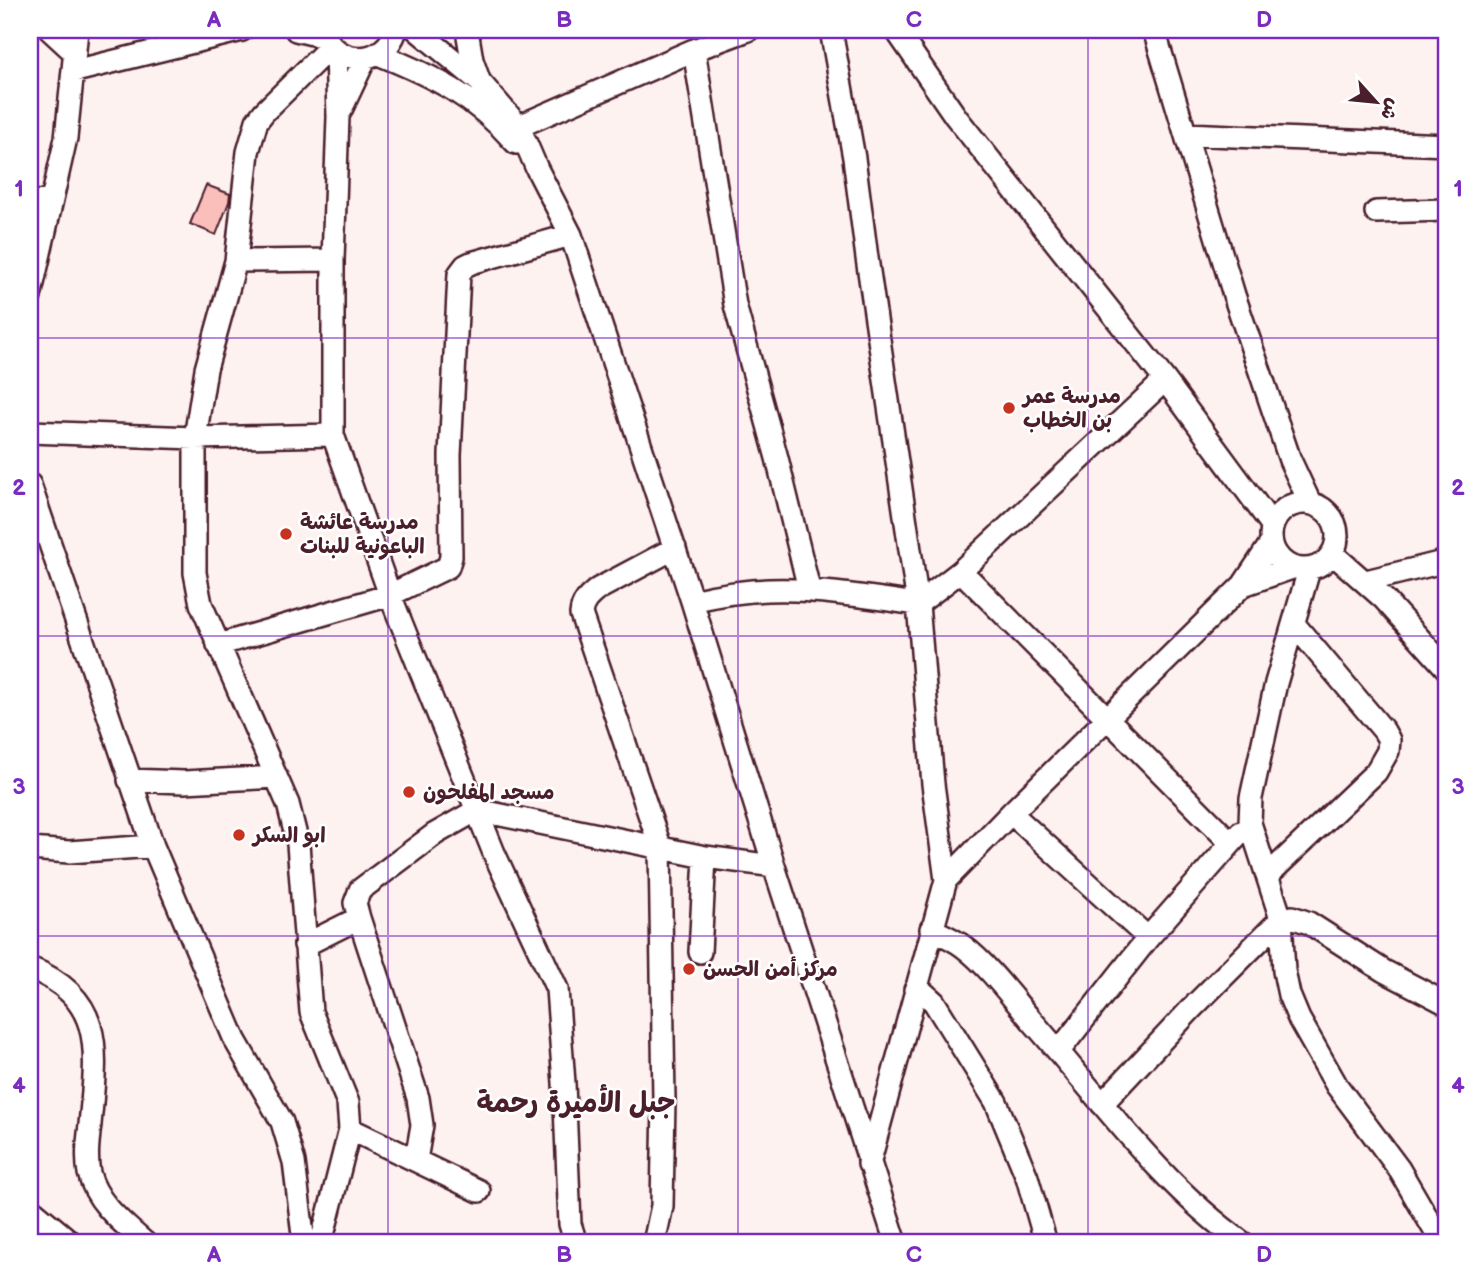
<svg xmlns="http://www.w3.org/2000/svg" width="1477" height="1273" font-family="'Balsamiq Sans','Playpen Sans Arabic',sans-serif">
<rect width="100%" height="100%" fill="#fef2f1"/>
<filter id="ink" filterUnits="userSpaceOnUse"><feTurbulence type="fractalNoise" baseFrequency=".0143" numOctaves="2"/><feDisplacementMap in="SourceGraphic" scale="14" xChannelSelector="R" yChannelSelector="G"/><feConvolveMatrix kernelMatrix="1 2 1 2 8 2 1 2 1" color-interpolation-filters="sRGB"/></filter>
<g filter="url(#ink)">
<!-- building -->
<path fill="#fabebb" stroke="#4a1f2b" stroke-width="2" d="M206,185L230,194L229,202L216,235L190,224Z"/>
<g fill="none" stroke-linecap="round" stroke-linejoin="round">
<!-- minor casing -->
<g stroke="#4a1f2b" stroke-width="26">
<path id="minor" d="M50,30L75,53
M296,30L325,37
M323,30C334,67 385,67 396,30
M417,30L480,82L519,127L537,169L571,235L692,601L774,866L896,1243
M467,30L472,60L479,80
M831,30L854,158L867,258L918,604L933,784L946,880
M896,30L956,117L1165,380L1272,525
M1154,30L1234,295L1290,460L1310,503
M694,50L735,305L777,458L809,589
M336,51L338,117L333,260V435L390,595L494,853L557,989L564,1083L570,1224L576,1243
M378,54C435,77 474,96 516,143
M75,71L242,30
M340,112L365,59
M508,131L694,50L748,30
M1186,134L1447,145
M30,202L51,201
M1376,212L1447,210
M236,261L333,260
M30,297L66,138L77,30
M30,432L195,438L333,435
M30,485L153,846L235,1040L282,1122L294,1162L304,1243
M1271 536a33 33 0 1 1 66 0a33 33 0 1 1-66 0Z
M1333,554L1384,599L1447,669
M1309,570L1276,683L1251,798L1250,823L1281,919L1284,971L1289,995L1299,1019L1337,1086L1399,1169L1442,1243
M961,571L1230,842
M1366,581L1447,561
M1243,585L1292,568
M692,601C774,580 837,593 918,604L961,571L1165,380
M218,645L390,595L448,567L451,557L450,455L459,274L465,266L471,263L571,235
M129,780L184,782L276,777
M1011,813L1148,938
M30,849L69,852L153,846
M1268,875L1376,772L1388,751L1389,740L1384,731L1294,624
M359,918L418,1098L422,1125L416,1160
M931,929C942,934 954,939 964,947C988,965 1013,999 1033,1022C1100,1098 1160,1184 1243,1243
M305,945L359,918L355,903L360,890L435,834L477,810L705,857L774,866
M700,952L705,857
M30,968C108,999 96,1055 90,1125C88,1141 86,1157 89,1173C96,1203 124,1224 145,1243
M915,990L924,993L934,1002L996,1102L1027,1177L1046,1243
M1059,1051L1148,938L1241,832
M1102,1104L1192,1008L1281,919L1292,917L1309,923L1384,971L1447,1004
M350,1129L479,1191
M869,1164L946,880L1011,813L1243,585L1271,543
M30,1208L72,1243
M321,1243L350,1129L348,1103L311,1012L298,844L288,804L201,604L195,573V438L206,369L236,261L248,152L257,121L264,112L331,46
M654,1243L662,1206L664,1100L660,846L581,614C582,602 589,596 598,589L675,548"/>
</g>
<!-- minor -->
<use href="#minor" stroke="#fff" stroke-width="21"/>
</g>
</g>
<!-- grid -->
<path fill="none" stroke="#7b2cbf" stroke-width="2" stroke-opacity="0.55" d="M388,30V1243M738,30V1243M1088,30V1243M30,338H1447M30,636H1447M30,936H1447"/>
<!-- markers -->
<g fill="#c8321e" stroke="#fff" stroke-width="2.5">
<circle cx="1009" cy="408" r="7"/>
<circle cx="286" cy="534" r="7"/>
<circle cx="409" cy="792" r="7"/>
<circle cx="239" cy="835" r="7"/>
<circle cx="689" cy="969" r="7"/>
</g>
<g text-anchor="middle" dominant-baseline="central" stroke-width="5" stroke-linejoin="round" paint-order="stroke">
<!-- poi labels -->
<g font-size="21" font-weight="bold" fill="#4a1f2b" stroke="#fff" text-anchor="start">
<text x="1023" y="396">مدرسة عمر<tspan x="1023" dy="24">بن الخطاب</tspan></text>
<text x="300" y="522">مدرسة عائشة<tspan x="300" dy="24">الباعونية للبنات</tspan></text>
<text x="423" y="792">مسجد المفلحون</text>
<text x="253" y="835">ابو السكر</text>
<text x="703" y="969">مركز أمن الحسن</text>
</g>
<!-- district labels -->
<g font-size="28" font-weight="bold" fill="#4a1f2b" stroke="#fff">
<text x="576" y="1103">جبل الأميرة رحمة</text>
</g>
</g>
<!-- margin -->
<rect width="1477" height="1273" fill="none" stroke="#fff" stroke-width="77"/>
<!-- north arrow -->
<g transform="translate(1376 102) rotate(117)" stroke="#ffffff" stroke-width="5" paint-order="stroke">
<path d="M0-5L12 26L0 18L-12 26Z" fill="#4a1f2b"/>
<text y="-10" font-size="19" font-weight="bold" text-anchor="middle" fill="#4a1f2b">ش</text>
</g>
<rect x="38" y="38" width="1400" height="1196" fill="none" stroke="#7b2cbf" stroke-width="2.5"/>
<g font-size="23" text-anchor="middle" font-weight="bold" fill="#7b2cbf">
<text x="214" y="27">A</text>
<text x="564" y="27">B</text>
<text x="914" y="27">C</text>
<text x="1264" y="27">D</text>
<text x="19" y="196">1</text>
<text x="1458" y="196">1</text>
<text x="19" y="495">2</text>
<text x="1458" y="495">2</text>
<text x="19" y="794">3</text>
<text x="1458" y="794">3</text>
<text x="19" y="1093">4</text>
<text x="1458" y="1093">4</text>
<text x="214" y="1262">A</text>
<text x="564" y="1262">B</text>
<text x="914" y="1262">C</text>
<text x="1264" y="1262">D</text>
</g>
</svg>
